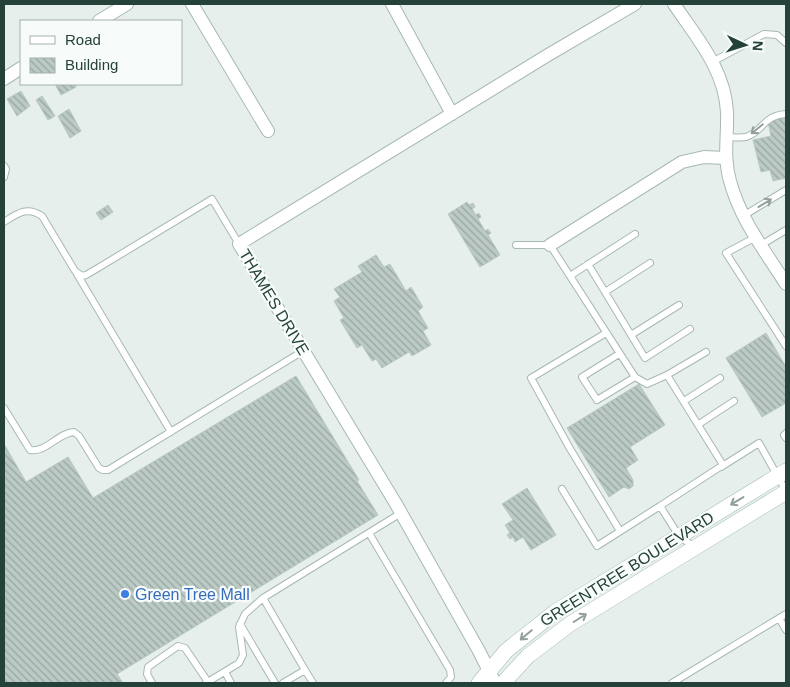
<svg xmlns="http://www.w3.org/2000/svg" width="790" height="687" font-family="Helvetica,sans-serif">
<defs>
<pattern id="building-back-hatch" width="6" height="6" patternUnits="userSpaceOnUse" patternTransform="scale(1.25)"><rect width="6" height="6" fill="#bbcac4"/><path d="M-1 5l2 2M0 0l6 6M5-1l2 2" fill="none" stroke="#98a6a0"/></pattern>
</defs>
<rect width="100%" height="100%" fill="#e6efeb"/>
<!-- building -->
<path fill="url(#building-back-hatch)" stroke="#b8c9c2" d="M55,84H75L76,87L61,95Z
M21,91L30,106L17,116L7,99Z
M42,96L55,116L48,120L36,100Z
M69,109L81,131L70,138L58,116Z
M786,117V178L773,181L770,170L761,172L753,140L771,136L768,122Z
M467,202L469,205L473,203L475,207L472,209L476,215L479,213L481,217L478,219L485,231L488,229L491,233L488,235L500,255L480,267L448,214Z
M108,205L113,212L101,220L96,213Z
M376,255L384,267L390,264L406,291L411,287L423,307L418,311L428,328L423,331L431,345L412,356L409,352L382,368L376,359L372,361L362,345L357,348L340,320L344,318L334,301L340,297L334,289L362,272L358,266Z
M766,333L786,367V382L785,383L786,403L762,417L726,358Z
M296,376L359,480L357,481L378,515L117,674L123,683H4V444L26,482L68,457L93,498Z
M639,384L665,425L630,447L638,460L626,468L633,480V486L629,489L624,487L609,497L567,428Z
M527,488L556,535L531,550L523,537L515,542L513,537L510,539L507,535L510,533L505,525L513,520L502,504Z"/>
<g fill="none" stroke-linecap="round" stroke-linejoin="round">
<!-- lane casing -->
<g stroke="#a8b8b2" stroke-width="8">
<path id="lane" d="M714,61L764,34L777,35L786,43
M726,137C732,137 740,138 746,137C764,131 762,116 786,114
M4,166L6,169L4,177
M743,216L786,190
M4,222C18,213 27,206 42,216L75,271L82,276L86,275L98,268L212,199L239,244
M756,237L726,253L786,346
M516,245H550L635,377L647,384L667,375L723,465L660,506L679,536L694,547
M761,245L786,230
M588,264L645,358L690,329
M77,274L171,432
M570,276L635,234
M605,292L650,263
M606,333L531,378L569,447L620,531
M631,335L679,305
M619,354L582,377L597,400L635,377
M667,375L706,352
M684,401L720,378
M4,408L30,450C46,453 58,433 74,432L79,436L99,468L103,470H108L303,351
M699,424L734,401
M786,433L784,435L786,438
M721,467L759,443L786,491
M562,489L597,546L660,506
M369,533L450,670L451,677L446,683
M263,598L305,670
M779,618L786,630
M240,624L275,683
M225,672L231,683
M152,683L147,674L148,667L178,646L185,648L208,682
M206,683L239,663L243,655L239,627L245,614L263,598L401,513
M283,683L305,670L313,683
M672,683L786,614"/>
</g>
<!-- street casing -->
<g stroke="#a8b8b2" stroke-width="14">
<path id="street" d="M192,4L268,131
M392,4L452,114
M674,4C696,37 725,69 727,112C728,135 723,157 730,181C740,219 765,251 786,284
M99,21L127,4
M4,79L21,68
M550,245L682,162L704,157L725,158
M495,683L479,651L396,504L239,244L548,55L635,4"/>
</g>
<!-- secondary casing -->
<g stroke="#a4bbb3" stroke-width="16">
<path id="secondary" d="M479,683L506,651L555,612L786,471
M503,683L528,656L570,624L786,492"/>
</g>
<!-- lane -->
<use href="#lane" stroke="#fff" stroke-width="6"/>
<!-- street -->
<use href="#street" stroke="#fff" stroke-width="12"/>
<!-- secondary -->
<use href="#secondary" stroke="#fff" stroke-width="15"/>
</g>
<!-- one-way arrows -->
<defs><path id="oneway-shaft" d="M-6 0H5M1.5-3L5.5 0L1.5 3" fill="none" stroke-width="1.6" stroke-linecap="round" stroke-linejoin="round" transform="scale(1.25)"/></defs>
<g stroke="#92a09c">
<use href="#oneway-shaft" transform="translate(757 129) rotate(141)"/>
<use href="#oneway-shaft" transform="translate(765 203) rotate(-31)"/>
<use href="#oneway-shaft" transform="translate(737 501) rotate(149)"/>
<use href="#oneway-shaft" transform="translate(580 618) rotate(-32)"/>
<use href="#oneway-shaft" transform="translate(526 635) rotate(140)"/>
</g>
<!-- markers -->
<circle fill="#3f7fe0" stroke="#f7fbf9" stroke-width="2" cx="125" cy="594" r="5"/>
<g text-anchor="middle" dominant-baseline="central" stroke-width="4.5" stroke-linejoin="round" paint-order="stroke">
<!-- street labels -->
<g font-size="16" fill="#24423a" stroke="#f7fbf9">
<text transform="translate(274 302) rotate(59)">THAMES DRIVE</text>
<text transform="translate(627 569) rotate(-32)">GREENTREE BOULEVARD</text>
</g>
<!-- shop labels -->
<g font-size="16" fill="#366cbe" stroke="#f7fbf9" text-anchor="start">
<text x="135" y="594">Green Tree Mall</text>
</g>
</g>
<!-- border -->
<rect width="790" height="687" fill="none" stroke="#24423a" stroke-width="10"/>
<!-- legend -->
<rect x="20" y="20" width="162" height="65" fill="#f7fbf9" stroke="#a3b1ad"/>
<rect x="30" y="36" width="25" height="8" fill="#ffffff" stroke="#a3b1ad"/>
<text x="65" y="45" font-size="15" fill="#24423a">Road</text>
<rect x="30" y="58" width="25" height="15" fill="url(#building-back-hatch)" stroke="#a3b1ad"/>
<text x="65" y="70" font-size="15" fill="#24423a">Building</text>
<!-- north arrow -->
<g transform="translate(745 45) rotate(94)" stroke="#f7fbf9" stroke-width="4" paint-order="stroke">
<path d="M0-4L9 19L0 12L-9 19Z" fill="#24423a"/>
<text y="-8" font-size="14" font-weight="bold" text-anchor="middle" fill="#24423a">N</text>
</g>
</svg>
